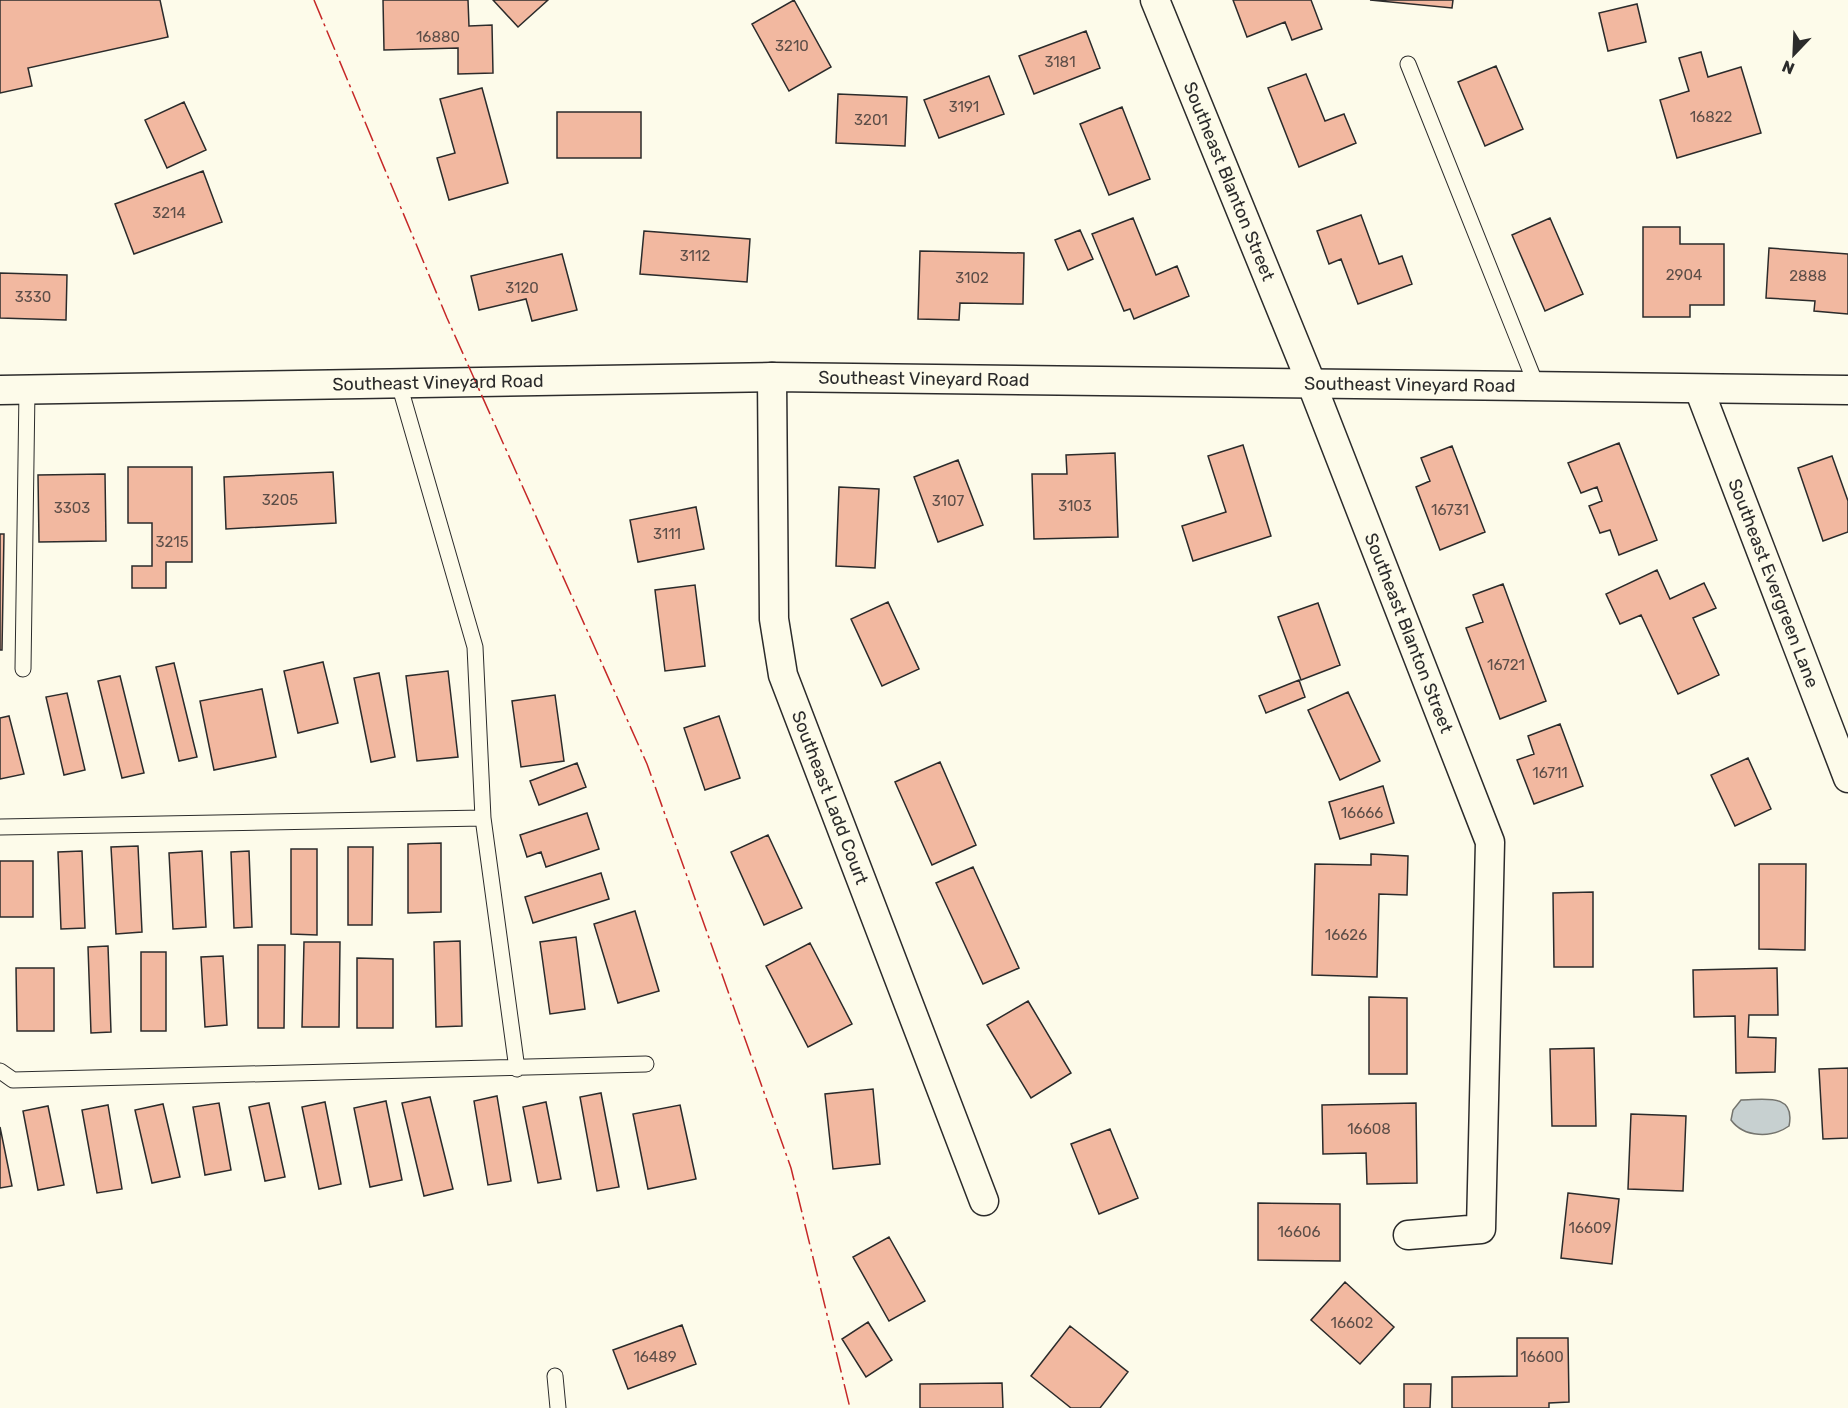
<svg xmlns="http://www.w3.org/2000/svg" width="1848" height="1408" font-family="Rubik,sans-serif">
<rect width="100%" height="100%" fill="#fdfbea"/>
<!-- water -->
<path fill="#c7d0d0" stroke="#74746e" stroke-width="1.5" d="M1741,1100C1763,1100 1796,1092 1789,1126C1772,1138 1744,1138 1731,1120L1733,1110Z"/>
<!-- building -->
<path fill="#f2b8a0" stroke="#2b2b2b" stroke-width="1.5" d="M0,0H160L168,37L28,68L32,86L0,93Z
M383,0H468L469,26L492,25L493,73L458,74V48L384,50Z
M493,0H548L518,27Z
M794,0L831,67L789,91L752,24Z
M1233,0H1311L1322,29L1292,40L1285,22L1247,37Z
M1370,0H1453L1452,8Z
M1637,4L1646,42L1608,51L1599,13Z
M1086,31L1100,68L1034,94L1019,56Z
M1701,52L1708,77L1741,67L1761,133L1677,158L1660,100L1689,91L1679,58Z
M1496,66L1523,129L1485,146L1458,82Z
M1306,74L1325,121L1344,114L1356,143L1299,167L1268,88Z
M989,76L1004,114L939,138L924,100Z
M482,88L508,183L449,200L437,158L455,153L440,99Z
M838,94L907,97L905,146L836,143Z
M184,102L206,150L167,168L145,120Z
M1122,107L1150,179L1109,195L1080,124Z
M557,112H641V158H557Z
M203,171L222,222L134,254L115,204Z
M1361,215L1379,264L1402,256L1412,284L1358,304L1341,259L1329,264L1317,231Z
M1133,218L1156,275L1177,266L1189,296L1134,319L1130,309L1124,311L1092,234Z
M1550,218L1583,294L1545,311L1512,235Z
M1643,227H1680V244H1724V305H1690V317H1643Z
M1080,230L1093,259L1068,270L1055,240Z
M644,231L750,239L747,282L640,274Z
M1769,248L1848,254V314L1814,311L1815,301L1766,298Z
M920,251L1024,253L1023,304L960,303L959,320L918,319Z
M562,254L577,310L532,321L526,299L479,310L471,276Z
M0,273L67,275L66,320L0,318Z
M1619,443L1657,540L1619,555L1610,530L1600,533L1589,506L1602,501L1597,487L1581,493L1568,463Z
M1243,445L1271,536L1193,561L1182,526L1226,512L1208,456Z
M1452,446L1485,532L1440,550L1416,487L1430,481L1421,458Z
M1115,453L1118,537L1034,539L1032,474H1067L1066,455Z
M1832,456L1848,501V532L1823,541L1798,468Z
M958,460L983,525L938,542L914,477Z
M128,467H192V562H166V588H132V566H152V523H128Z
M333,472L336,523L226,529L224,477Z
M105,474L106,541L39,542L38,475Z
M839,487L879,489L875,568L836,566Z
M696,507L704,549L638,562L630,520Z
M0,534H4L2,650H0Z
M1657,570L1670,599L1704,583L1716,608L1693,618L1719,675L1678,694L1641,615L1620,624L1606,594Z
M1503,584L1546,701L1500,719L1466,628L1483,622L1473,595Z
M695,585L705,666L665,671L655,590Z
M888,602L919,669L882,686L851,619Z
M1318,603L1340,665L1301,680L1278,617Z
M323,662L338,723L298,733L284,671Z
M174,663L197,757L179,761L156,667Z
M448,671L458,757L417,761L406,676Z
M379,673L395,757L371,762L354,678Z
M120,676L144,773L122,778L98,681Z
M1299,680L1305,697L1266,713L1259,696Z
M262,689L276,757L214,770L200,701Z
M1348,692L1380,761L1340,780L1308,710Z
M67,693L85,770L64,775L46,697Z
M555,695L564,761L521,767L512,701Z
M9,716L24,774L0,779V718Z
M719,716L740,778L705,790L684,728Z
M1560,724L1583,786L1534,804L1517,760L1534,754L1528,736Z
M1748,758L1771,809L1735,826L1711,775Z
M940,762L976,845L932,865L895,782Z
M577,763L586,787L539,805L530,781Z
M1383,786L1394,823L1340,839L1329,802Z
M587,813L599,849L546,867L541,852L527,857L520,835Z
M768,835L802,908L764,925L731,852Z
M441,843V912L408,913V844Z
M138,846L142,932L116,934L111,847Z
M348,847H373L372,925H348Z
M291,849H317V935L291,934Z
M82,851L85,928L61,929L58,852Z
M202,851L206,927L173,929L169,853Z
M249,851L252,927L234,928L231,852Z
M1371,854L1408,856L1407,895L1379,894L1377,977L1312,975L1315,864L1371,865Z
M0,861H33V917H0Z
M1759,864H1806L1805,950L1759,949Z
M973,867L1019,968L983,984L936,883Z
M601,873L609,899L533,923L525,897Z
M1593,892V967H1554L1553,893Z
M635,911L659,991L618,1003L594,924Z
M576,937L585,1009L550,1014L540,942Z
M460,941L462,1026L436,1027L434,942Z
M304,942H340L339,1027H302Z
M810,943L852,1024L808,1047L766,966Z
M258,945H285L284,1028H258Z
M108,946L111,1032L91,1033L88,947Z
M141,952H166V1031H141Z
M223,956L227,1025L205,1027L201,957Z
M357,958L393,959V1028H357Z
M16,968H54V1031H17Z
M1777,968L1778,1015H1749L1748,1037L1776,1038L1775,1072L1736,1073L1735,1016L1694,1017L1693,970Z
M1369,997L1407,998V1074H1369Z
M1028,1001L1071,1073L1031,1098L987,1025Z
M1594,1048L1596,1126H1552L1550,1049Z
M1848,1068V1138L1823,1139L1819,1069Z
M873,1089L880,1164L833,1169L825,1094Z
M601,1093L619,1187L597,1191L580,1097Z
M497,1096L511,1181L488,1185L474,1101Z
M430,1097L453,1189L424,1196L402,1103Z
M386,1101L402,1180L370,1187L354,1108Z
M325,1102L341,1184L319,1189L302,1107Z
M546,1102L561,1179L538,1183L523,1107Z
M219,1103L231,1170L205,1175L193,1107Z
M269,1103L285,1177L265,1181L249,1107Z
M1416,1103L1417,1183L1367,1184L1366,1153L1323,1154L1322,1105Z
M163,1104L180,1177L152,1183L135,1110Z
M108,1105L122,1189L97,1193L82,1110Z
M680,1105L696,1179L648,1189L633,1114Z
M48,1106L64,1185L38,1190L23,1111Z
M1631,1114L1686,1116L1683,1191L1628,1189Z
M0,1127L12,1186L0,1188Z
M1110,1129L1138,1198L1099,1214L1071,1144Z
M1568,1193L1619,1199L1612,1264L1561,1258Z
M1258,1203L1340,1204V1261L1258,1260Z
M889,1237L925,1301L889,1321L853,1257Z
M1345,1282L1394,1327L1360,1364L1311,1320Z
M868,1322L892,1360L866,1377L842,1339Z
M682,1325L696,1364L628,1389L613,1350Z
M1070,1326L1128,1372L1100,1408H1071L1031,1376Z
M1517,1338H1568L1569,1402L1549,1403V1408H1452V1377L1517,1376Z
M1002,1383L1003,1408H920V1384Z
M1404,1384H1431L1430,1408H1404Z"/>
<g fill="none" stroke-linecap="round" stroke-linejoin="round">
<!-- lane casing -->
<g stroke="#2b2b2b" stroke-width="17">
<path id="lane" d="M1408,64L1537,387
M399,384L475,647L483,818L517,1069
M23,669L27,390
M0,827L483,818
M0,1071L13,1080L646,1064
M555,1376L558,1408"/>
</g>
<!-- street casing -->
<g stroke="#2b2b2b" stroke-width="31">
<g id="street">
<path id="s1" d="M1155,0L1312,385L1490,842L1481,1229L1408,1235"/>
<path id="s2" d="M772,377L774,619L783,675L984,1201"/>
<path id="s3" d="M1699,389L1848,778"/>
<path id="s4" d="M0,390L772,377L1848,390"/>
</g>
</g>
<!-- lane -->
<use href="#lane" stroke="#fdfbea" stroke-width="15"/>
<!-- street -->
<use href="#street" stroke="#fdfbea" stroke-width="28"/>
<!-- power -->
<path stroke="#c62828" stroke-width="1.5" stroke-dasharray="21 4.5 3 4.5" stroke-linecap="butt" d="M314,0L447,318L647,764L791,1168L850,1408"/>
</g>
<g text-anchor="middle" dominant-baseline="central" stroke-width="4.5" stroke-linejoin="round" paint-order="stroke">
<!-- number labels -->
<g font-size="15" fill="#5d4e48">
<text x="438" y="37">16880</text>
<text x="792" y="46">3210</text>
<text x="1060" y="62">3181</text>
<text x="964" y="107">3191</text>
<text x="1711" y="117">16822</text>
<text x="871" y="120">3201</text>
<text x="169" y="213">3214</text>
<text x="695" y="256">3112</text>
<text x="1684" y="275">2904</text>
<text x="1808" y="276">2888</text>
<text x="972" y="278">3102</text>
<text x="522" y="288">3120</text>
<text x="33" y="297">3330</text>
<text x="280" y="500">3205</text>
<text x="948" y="501">3107</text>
<text x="1075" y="506">3103</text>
<text x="72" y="508">3303</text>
<text x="1450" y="510">16731</text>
<text x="667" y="534">3111</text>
<text x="172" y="542">3215</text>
<text x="1506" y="665">16721</text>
<text x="1550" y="773">16711</text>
<text x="1362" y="813">16666</text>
<text x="1346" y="935">16626</text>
<text x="1369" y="1129">16608</text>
<text x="1590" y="1228">16609</text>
<text x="1299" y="1232">16606</text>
<text x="1352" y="1323">16602</text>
<text x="655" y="1357">16489</text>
<text x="1542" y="1357">16600</text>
</g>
<!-- street labels -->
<g font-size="18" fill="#2b2b2b" stroke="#fdfbea">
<text stroke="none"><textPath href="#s1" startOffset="196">Southeast Blanton Street</textPath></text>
<text stroke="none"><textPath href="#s4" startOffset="924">Southeast Vineyard Road</textPath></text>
<text stroke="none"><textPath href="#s4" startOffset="438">Southeast Vineyard Road</textPath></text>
<text stroke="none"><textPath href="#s4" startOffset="1410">Southeast Vineyard Road</textPath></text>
<text stroke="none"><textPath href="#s3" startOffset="208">Southeast Evergreen Lane</textPath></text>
<text stroke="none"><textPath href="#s1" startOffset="682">Southeast Blanton Street</textPath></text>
<text stroke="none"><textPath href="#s2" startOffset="430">Southeast Ladd Court</textPath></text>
</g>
</g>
<!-- north arrow -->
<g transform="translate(1794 54) rotate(203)" stroke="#fdfbea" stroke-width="4.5" paint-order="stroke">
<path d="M0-4.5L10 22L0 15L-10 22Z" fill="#2b2b2b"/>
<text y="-9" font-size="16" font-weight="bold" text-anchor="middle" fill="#2b2b2b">N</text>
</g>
</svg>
